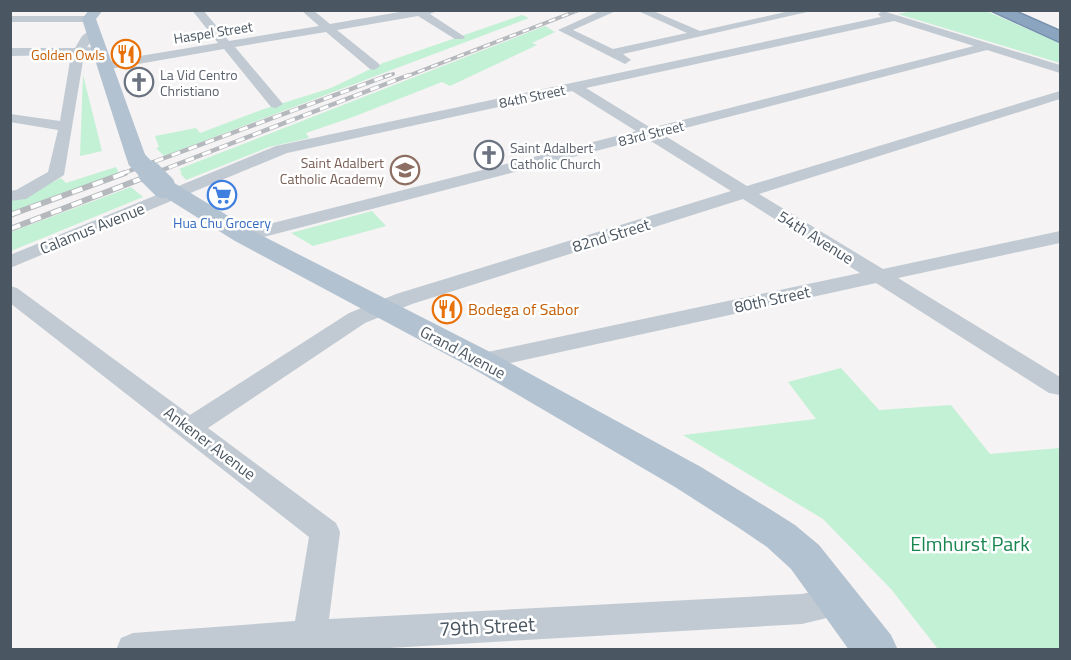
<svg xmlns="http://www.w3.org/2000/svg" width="1071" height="660" font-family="'Titillium Web',sans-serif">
<rect width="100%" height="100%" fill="#f5f3f3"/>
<!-- green -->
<path fill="#c3f1d5" d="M913,11H986L1060,43V63L898,14Z
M522,15L529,18L164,156L156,148L159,147L155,136L196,128L200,133L264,109L331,88L383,63Z
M545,26L555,32L532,43L537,45L450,86L442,82L353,117L306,133L309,138L269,147L186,180L180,173L182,172L179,169Z
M83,75L102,151L80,156Z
M116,167L119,174L11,212L10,200L28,195L61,178L66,183Z
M131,187L143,197L11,251V232Z
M372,211L386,226L313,246L291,233Z
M841,368L879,410L951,405L990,454L1060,448V649H938L891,589L823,519L683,435L816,419L788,382Z"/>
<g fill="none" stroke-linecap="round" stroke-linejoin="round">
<!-- highway casing -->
<g stroke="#7690ad" stroke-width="3">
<path id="highway" d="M990,10H1012L1060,31V42Z"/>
</g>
<!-- minor -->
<path fill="#c1cad2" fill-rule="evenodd" d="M192,10H203L229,41L319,26L301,10H313L330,24L411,10H439L430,14L465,37L463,39H455L418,16L337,30L378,63L380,66L374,70L370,69L326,32L235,47L283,104L276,108L271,107L224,49L104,70L98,66L104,62L218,43Z
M602,10H618L573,30L613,49L687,33L636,10H651L700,31L794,10H816L623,54L631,60L625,64L558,30Z
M883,11L1060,65V73L987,50L662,134L747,186L1060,91V99L759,194L883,269L1060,231V243L898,278L1060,377V395L1049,393L876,283L483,369L475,367L471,361L475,355L483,353L860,273L743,199L412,304L365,323L208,428L336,523L340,532L329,619L802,594L840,586L852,590L856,601L852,612L802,624L355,650H116L121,638L133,633L295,621L309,537L10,303V286L17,288L190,415L349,313L396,294L731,191L646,138L244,242L237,240L235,236L237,232L636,131L572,91L287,153L10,268V255L276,146L881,17L878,14ZM894,21L974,46L651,128L586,88Z
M10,16H89L94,19L89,22H10Z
M93,28L99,31L87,47L95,48L97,51L95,54L84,55L64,175L26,199L10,201V191L16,190L48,172L58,130L10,122V114L60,121L71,55L10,56V48H75L82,36Z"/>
<!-- major -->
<path fill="#b3c2d1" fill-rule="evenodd" d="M89,10H103L96,19L147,160L144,164H130L127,160L82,19Z
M163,179L171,181L253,231L494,354L701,467L765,506L795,525L819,545L891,635L898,650H849L791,569L767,547L739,528L675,487L472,368L235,241L155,191L152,186L155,181Z"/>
<!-- highway -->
<use href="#highway" fill="#8ba5c1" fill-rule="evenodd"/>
<!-- rail-far2 casing -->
<g stroke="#b5b8bd" stroke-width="4">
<path id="rail-far2" d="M385,77L393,74
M405,77L579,10"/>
</g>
<!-- rail-far1 casing -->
<g stroke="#b5b8bd" stroke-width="4.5">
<path id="rail-far1" d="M121,174L389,75
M152,174L409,75"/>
</g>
<!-- rail casing -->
<g stroke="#b5b8bd" stroke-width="6">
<path id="rail" d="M10,215L125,173
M10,229L156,173"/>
</g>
<!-- rail-far2 -->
<use href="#rail-far2" stroke="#fff" stroke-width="2" stroke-dasharray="7" stroke-linecap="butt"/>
<!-- rail-far1 -->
<use href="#rail-far1" stroke="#fff" stroke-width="3" stroke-dasharray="9" stroke-linecap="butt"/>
<!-- rail -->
<use href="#rail" stroke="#fff" stroke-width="4" stroke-dasharray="11" stroke-linecap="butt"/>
<!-- major-bridge-far1 -->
<path stroke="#b3c2d1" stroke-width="19" d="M137,160L151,174"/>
<!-- major-bridge -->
<path stroke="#b3c2d1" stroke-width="24" d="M150,173L163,186"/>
</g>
<!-- icons -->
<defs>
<g id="restaurant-ring" transform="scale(1.5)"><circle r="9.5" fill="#fff" stroke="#e8710a" stroke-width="1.5"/><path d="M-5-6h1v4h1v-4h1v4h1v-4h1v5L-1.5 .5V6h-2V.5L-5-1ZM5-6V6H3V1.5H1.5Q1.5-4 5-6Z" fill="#e8710a"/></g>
<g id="church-ring" transform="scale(1.5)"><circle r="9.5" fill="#fff" stroke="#6b7280" stroke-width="1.5"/><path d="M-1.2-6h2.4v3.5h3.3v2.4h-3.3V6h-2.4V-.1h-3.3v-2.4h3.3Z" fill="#6b7280"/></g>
<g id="school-ring" transform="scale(1.5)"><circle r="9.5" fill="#fff" stroke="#8d6e63" stroke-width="1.5"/><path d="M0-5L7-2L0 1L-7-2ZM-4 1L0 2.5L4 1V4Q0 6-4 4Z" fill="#8d6e63"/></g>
<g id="supermarket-ring" transform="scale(1.5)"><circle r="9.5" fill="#fff" stroke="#3f7fe0" stroke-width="1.5"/><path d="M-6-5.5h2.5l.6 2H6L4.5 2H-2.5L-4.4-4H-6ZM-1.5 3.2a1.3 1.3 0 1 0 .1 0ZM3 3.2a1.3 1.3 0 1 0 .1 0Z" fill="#3f7fe0"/></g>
</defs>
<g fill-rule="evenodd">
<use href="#restaurant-ring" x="126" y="54"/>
<use href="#church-ring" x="139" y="82"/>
<use href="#church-ring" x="489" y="155"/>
<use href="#school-ring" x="405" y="170"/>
<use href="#supermarket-ring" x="222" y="195"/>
<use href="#restaurant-ring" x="447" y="309"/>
</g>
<g text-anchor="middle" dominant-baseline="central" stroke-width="5" stroke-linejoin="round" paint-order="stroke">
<!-- far-street labels -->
<g font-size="14" fill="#4a5661" stroke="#fff">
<text transform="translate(213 32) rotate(-9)">Haspel Street</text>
<text transform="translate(532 96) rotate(-12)">84th Street</text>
<text transform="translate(651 133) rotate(-14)">83rd Street</text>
</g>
<!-- far-food labels -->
<g font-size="14" fill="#c56008" stroke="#fff" text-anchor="end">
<text x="105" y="54">Golden Owls</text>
</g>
<!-- far-worship labels -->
<g font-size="14" fill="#5b616d" stroke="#fff" text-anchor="start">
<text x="160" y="74">La Vid Centro<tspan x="160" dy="16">Christiano</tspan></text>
<text x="510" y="147">Saint Adalbert<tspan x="510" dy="16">Catholic Church</tspan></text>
</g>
<!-- far-education labels -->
<g font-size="14" fill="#785e54" stroke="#fff" text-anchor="end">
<text x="384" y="162">Saint Adalbert<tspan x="384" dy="16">Catholic Academy</tspan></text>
</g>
<!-- far-shop labels -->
<g font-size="14" fill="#366cbe" stroke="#fff">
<text x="222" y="222">Hua Chu Grocery</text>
</g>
<!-- street labels -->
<g font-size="16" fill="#4a5661" stroke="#fff">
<text transform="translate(92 228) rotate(-22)">Calamus Avenue</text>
<text transform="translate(611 235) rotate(-17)">82nd Street</text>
<text transform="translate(816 237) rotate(32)">54th Avenue</text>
<text transform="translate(772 299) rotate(-12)">80th Street</text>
<text transform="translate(463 352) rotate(28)">Grand Avenue</text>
<text transform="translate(210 443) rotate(37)">Ankener Avenue</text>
</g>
<!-- food labels -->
<g font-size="16" fill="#c56008" stroke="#fff" text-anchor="start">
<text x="468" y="309">Bodega of Sabor</text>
</g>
<!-- near-park labels -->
<g font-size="20" fill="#17864f" stroke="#fff">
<text x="970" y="543">Elmhurst Park</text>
</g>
<!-- near-street labels -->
<g font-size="20" fill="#4a5661" stroke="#fff">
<text transform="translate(487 626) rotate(-3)">79th Street</text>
</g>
</g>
<!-- border -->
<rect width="1071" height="660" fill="none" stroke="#4a5661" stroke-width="24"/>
</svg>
